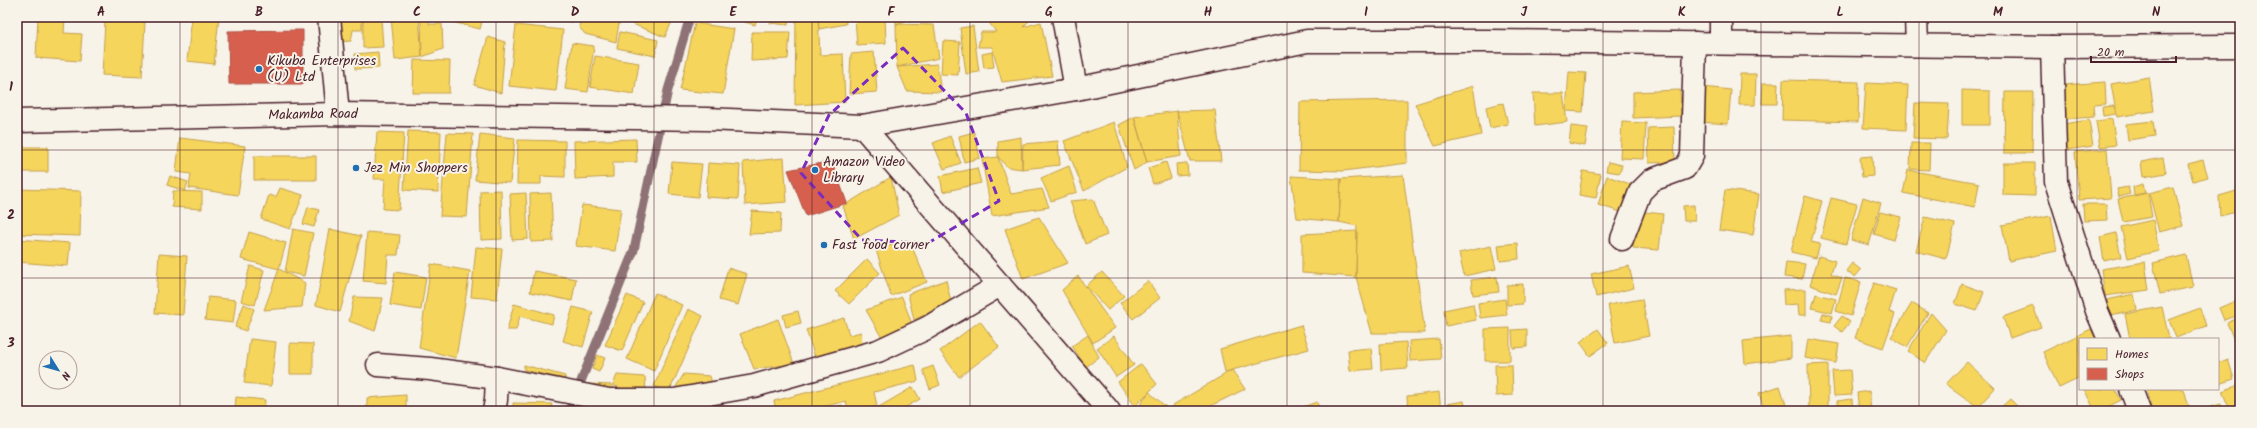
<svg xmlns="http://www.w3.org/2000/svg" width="2257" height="428" font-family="Kalam,sans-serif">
<rect width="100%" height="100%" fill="#f7f3e8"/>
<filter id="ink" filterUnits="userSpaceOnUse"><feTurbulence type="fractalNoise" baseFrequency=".025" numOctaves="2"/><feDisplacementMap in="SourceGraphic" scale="8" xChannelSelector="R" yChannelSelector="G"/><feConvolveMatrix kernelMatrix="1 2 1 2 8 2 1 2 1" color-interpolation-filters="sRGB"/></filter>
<g filter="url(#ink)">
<!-- homes -->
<path fill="#f6d55c" stroke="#c29e4d" d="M38,17H65L64,33L82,34L80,61L36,58Z
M192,17H219L214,64L187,61Z
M337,17H362V30H353L351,41L338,42Z
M381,17L383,47L363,48V18Z
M391,17H419L422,57L395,60Z
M421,17H429V24H442L443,49L422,57Z
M454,17H483L480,29L452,22Z
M530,17H574L573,22Z
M581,17H620L616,42L585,34L579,27Z
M621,17H674L665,37L620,19Z
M728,17H757L755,25Z
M771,17H789L788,25L770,23Z
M796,17H818L820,55L843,54L845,102L795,105Z
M818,17H845L846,24L819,29Z
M855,17H885L886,43L857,45Z
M896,17H918L896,24Z
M945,17H976V18L945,22Z
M985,17H999L1000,22L1002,17H1033L1023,27L1041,22L1052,76L1002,82L992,47H978L981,32H996Z
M2000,17H2026V19Z
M105,21L145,22L142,77L102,75Z
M695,23L734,29L723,94L680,90Z
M896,24L934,25L939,58L897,67Z
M516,25L563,30L556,91L509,86Z
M973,26L979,72L966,74L960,28Z
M620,32L658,40L655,56L617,48Z
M752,32H790L788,59L751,61Z
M488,37L505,42L501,93L474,85Z
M943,41L960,42L958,75L941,74Z
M572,43L594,46L588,92L565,89Z
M378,52L379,68L355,69V54Z
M874,52L877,92L849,94L851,54Z
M992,52L994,67L984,68L982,54Z
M595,56L639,63L634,94L590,87Z
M414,60L450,61L449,93H413Z
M937,64L941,92L907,91L897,67Z
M1569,72L1586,73L1583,112L1566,111Z
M1740,74H1756L1755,105H1739Z
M2149,77L2154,111L2117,117L2111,84Z
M1783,80L1859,82L1858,122L1782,120Z
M2105,82L2106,104L2093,105L2094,117L2065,119L2063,85Z
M1763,83H1778L1777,104H1762Z
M1866,83L1908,85L1906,130L1863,128Z
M1473,86L1481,135L1435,146L1415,104Z
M1703,87L1731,90L1728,124L1700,122Z
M1680,90L1681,116L1633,118V92Z
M1962,90L1990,91V125H1962Z
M2005,92H2033L2032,153H2004Z
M1533,93H1563L1567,122L1535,126Z
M1407,100V163L1343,171L1299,170L1300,102Z
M1503,103L1508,124L1490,128L1486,107Z
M1915,103L1949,104L1947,139L1913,138Z
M2114,106L2116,114L2103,116L2102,107Z
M1215,110L1221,161H1190L1177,111Z
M1177,111L1181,156L1147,162L1134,117Z
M1134,117L1147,162L1134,170L1119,125Z
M2112,119L2116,145L2100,147L2096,121Z
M2089,120L2093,146L2067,150L2063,124Z
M2153,121L2155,136L2128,140L2126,124Z
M1114,122L1127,167L1084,191L1064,141Z
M1622,122L1646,123L1644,159L1620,158Z
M1571,126L1588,128L1585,146L1569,143Z
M1674,127L1675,162L1649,163L1648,128Z
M408,131L441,132L438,192L404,190Z
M377,132L404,133L399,210L383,209L385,179H374Z
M974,132L980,158L964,162L959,136Z
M447,133L473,134L467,217L440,216Z
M480,134L515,138L510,183L475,180Z
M950,136L961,163L944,169L933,143Z
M1021,137L1022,169L1007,167L998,157V141Z
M180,138L245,146L238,195L189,188L191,174L176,172Z
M636,139L637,162H613V177L575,179L574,141Z
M518,140L565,141V177L541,176V184H517Z
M1058,141L1060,165L1022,169L1023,144Z
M1911,143H1930L1929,170L1910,169Z
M17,147H48V172H17Z
M2107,149L2111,198L2079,200L2075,152Z
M254,156H316V180H254Z
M1872,156L1873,176L1862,177L1860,157Z
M998,157L1011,194L1042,189L1049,207L992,216L982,159Z
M784,158L787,202L745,205L743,162Z
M2163,158L2166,173L2143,177L2141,162Z
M2203,160L2208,177L2193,181L2188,164Z
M672,162L702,164L698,197L669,194Z
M1166,162L1171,178L1153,184L1148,168Z
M1608,162L1622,165L1620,173L1606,171Z
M708,163L740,165L738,199L706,197Z
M1187,163L1188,175L1177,176L1176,164Z
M2003,163H2035V196L2003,195Z
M1069,166L1077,192L1051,201L1041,178Z
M977,168L981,183L943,192L940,176Z
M1908,170L1979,183L1975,207L1903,193Z
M1583,171L1601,174L1596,198L1579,195Z
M1403,175L1425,333H1372L1356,277L1357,226L1339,222L1341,179Z
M170,176L188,182L185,191L167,185Z
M1291,176L1341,179L1339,222L1297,218Z
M1607,176L1630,184L1621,212L1598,205Z
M891,177L899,215L854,239L843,206Z
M2143,184L2145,193L2134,195L2133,187Z
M2128,187L2130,194L2119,197L2117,189Z
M2173,187L2183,226L2159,232L2149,193Z
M280,188L303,195L290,229L261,219L269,195L276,197Z
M17,189L81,191L80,236L17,234Z
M501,190L502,239L481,240L480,191Z
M1725,190L1759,194L1753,235L1719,230Z
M2240,190V211L2220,216L2219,196Z
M173,191L202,192V209L172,207Z
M526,193L528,239L512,240L510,194Z
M551,193L553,241L531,242L530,194Z
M2148,193L2152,217L2123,222L2118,199Z
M1805,196L1822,201L1811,242L1820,244L1816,258L1791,252Z
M1863,197L1881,203L1869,245L1851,240Z
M1831,198L1857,204L1846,244L1821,238Z
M1093,199L1107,235L1085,244L1070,201Z
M2083,204H2106L2107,220L2084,221Z
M582,205L621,209L615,251L576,246Z
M1694,205L1695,221H1684L1683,206Z
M308,207L319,210L314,227L303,224Z
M752,211L781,213L780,233L749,234Z
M1636,211L1663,214L1659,250L1633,248Z
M1880,212L1901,217L1894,240L1874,234Z
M2051,216L2057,251L2009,261L2002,225Z
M1039,217L1068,263L1023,279L1005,229Z
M1925,217L1955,224L1946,259L1916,251Z
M2153,220L2159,251L2128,258L2121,227Z
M293,229L313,233L304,276L285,272Z
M330,229L361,236L340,312L316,305Z
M1357,231L1356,277L1302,273V234Z
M249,232L286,243L279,269L241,259Z
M367,232L400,235L398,255H388L386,283L363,281Z
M2116,233L2121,257L2104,261L2100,237Z
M17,239L70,243L68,266L17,262Z
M909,240L927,282L891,296L876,250Z
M1518,243L1519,259L1500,261L1498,245Z
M1491,246L1496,269L1464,276L1459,253Z
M476,247L502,249L497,299L471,297Z
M159,254L187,256L183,315L155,313Z
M2186,255L2193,287L2160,294L2153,263Z
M1819,256L1835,261L1831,274L1842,278L1836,294L1810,285Z
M867,259L880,273L849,304L835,291Z
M1786,262L1805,264L1802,279L1784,277Z
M2145,262L2149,290L2105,296L2101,269Z
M1852,263L1861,270L1855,277L1846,271Z
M431,264L470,271L456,358L419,348Z
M250,266L264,270L255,305L241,301Z
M1629,266L1634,288L1596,297L1591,274Z
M728,268L747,274L738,305L719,300Z
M279,269L305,283L302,307L264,310Z
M534,271L576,279L572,301L530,292Z
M395,272L426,277L421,310L390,305Z
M1102,272L1124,296L1108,310L1086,286Z
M1078,276L1115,328L1093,343L1062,290Z
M1497,277L1499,292L1473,295L1471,280Z
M1845,278L1861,282L1851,316L1836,311Z
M946,280L951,302L914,320L908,294Z
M1148,281L1160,298L1133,319L1120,303Z
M1874,283L1896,290L1889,312L1895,314L1883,348L1855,338Z
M1523,284V304L1507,305V285Z
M1962,284L1984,292L1977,311L1955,304Z
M1806,289V315H1799L1798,304L1784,305L1783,290Z
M655,293L682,305L654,371L627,359Z
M1816,294L1836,299L1832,313L1812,308Z
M2134,294L2137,310L2111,316L2107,300Z
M627,295L643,302L622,351L605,345Z
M208,297L236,300L233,323L205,320Z
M354,297L383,298L375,331L349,321Z
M902,297L912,324L882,338L866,310Z
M1505,299L1507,315L1480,318L1478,303Z
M1642,299L1649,336L1615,343L1608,305Z
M2240,299V315L2224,320L2219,308Z
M1912,303L1928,313L1907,347L1891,337Z
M244,304L254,309L246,331L235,327Z
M514,304L554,315L552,324L520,316L516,330H507Z
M1473,304L1476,320L1446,326L1444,310Z
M2033,306L2041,327L2010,338L2003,317Z
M573,307L593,312L583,347L563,341Z
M2162,307L2169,339H2130L2125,314Z
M2200,308L2206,326L2176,338L2169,320Z
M688,309L703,316L669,392L654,386Z
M798,311L801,323L786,327L783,315Z
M1823,313L1832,316L1831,322L1821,320Z
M1931,313L1946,330L1925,363L1908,351Z
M1842,316L1850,322L1842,332L1834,326Z
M2240,317V344L2236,345L2227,323Z
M844,318L849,335L861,332L862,345L816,360L806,330Z
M778,319L794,364L754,369L740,334Z
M980,321L999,347L959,377L940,351Z
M1301,325L1309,349L1225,372L1220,349Z
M1510,328V361H1485V329Z
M1527,329V347L1513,348L1512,330Z
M1598,329L1608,343L1590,356L1580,342Z
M2091,329L2096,339H2080V378L2059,388L2043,352Z
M1088,335L1099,357L1086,367L1072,346Z
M1114,336L1134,365L1116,377L1097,348Z
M1791,336V358L1745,364L1743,341Z
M250,339L276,342L271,386L244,383Z
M1439,339L1441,359L1410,361L1409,341Z
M1808,339L1839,344L1836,363L1805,358Z
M1406,342L1408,368L1381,370L1380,344Z
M290,343L313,344V374H290Z
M1371,348L1373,369L1350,371L1348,350Z
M597,355L605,358L599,372L592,369Z
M2228,359L2234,379L2218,384V363Z
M1967,362L1995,388L1978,407L1946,384Z
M1141,364L1157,384L1135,406L1118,382Z
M1828,364V411H1809L1808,365Z
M524,365L565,376V379L524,370Z
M915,365L918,381L874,392L877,406L859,411H848L846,401L808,411H776L774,401Z
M1495,365H1512L1513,395L1496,396Z
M933,366L940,385L930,389L923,370Z
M1232,370L1245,389L1200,411H1177L1173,405Z
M1850,370L1852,395L1834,396L1832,371Z
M684,374L710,376L712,384L675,388Z
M617,375L645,377L646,391L630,392L613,385Z
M589,384L613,385L611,393L588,392Z
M2239,385L2240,406L2230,410L2222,391Z
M1780,386L1788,411H1765L1759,393Z
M913,387L920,399L899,411H872Z
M2084,389H2115L2121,400L2100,411H2095Z
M2146,389H2184L2190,411H2152Z
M1869,391L1871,411H1859L1857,393Z
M1149,392L1166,407L1163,411H1140L1137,409Z
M1439,392L1441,411H1408L1407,396Z
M406,395V411H367V398Z
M236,397L265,400L264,411L235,409Z
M1852,399L1853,411H1838L1837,401Z
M2010,399L2022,411H1997Z
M1464,401L1466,411H1448L1447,404Z
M1317,402L1320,411H1291Z
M513,403L552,404L551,411H513Z
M2221,404L2223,411H2200V410Z
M842,405L844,411H825Z"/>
<!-- shops -->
<path fill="#d6604d" stroke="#ac4c43" d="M303,30V84H229L228,31Z
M832,161L847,203L806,216L788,170Z"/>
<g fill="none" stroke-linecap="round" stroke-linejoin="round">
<!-- stream -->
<path stroke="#8e7275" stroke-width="9" d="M569,411L634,250L668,90L690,17"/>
<!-- minor casing -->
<g stroke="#4a1f2b" stroke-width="25">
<g id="minor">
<path d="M329,17L338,114"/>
<path d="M1063,17L1076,89"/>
<path d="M1721,17V43"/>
<path d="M1916,17L1917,45"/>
<path d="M2052,47L2056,182L2097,311L2109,339"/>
<path id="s1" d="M17,121L338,114L707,119L862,126L1076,89L1307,41H1488L2052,47L2240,46"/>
<path d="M862,126L1109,411"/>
<path d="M1622,239L1640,192L1652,180L1685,168L1692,156L1695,43"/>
<path d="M378,365L430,369L497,378L609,400H674L754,386L878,351L927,328L1000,285"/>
<path d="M2131,389L2139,411"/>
<path d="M494,411L496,400L497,378"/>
</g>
</g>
<!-- minor -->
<use href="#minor" stroke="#f7f3e8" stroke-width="22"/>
</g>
</g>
<!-- marked area -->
<path fill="none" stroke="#7b2cbf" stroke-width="3" stroke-dasharray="8 5" stroke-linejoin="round" d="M903,48L966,113L999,201L928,243L862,240L801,173L829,115Z"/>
<!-- grid -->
<path fill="none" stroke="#4a1f2b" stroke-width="1" stroke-opacity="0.55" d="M180,17V411M338,17V411M496,17V411M654,17V411M812,17V411M970,17V411M1128,17V411M1287,17V411M1445,17V411M1603,17V411M1761,17V411M1919,17V411M2077,17V411M17,150H2240M17,278H2240"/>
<!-- markers -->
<g fill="#1f6fb2" stroke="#f7f3e8" stroke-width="1.5">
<circle cx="259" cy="69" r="4"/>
<circle cx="356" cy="168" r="4"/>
<circle cx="815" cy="170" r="4"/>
<circle cx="824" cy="245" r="4"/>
</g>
<g text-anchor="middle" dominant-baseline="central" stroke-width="4" stroke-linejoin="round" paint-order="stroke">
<!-- poi labels -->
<g font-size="14" fill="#4a1f2b" stroke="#f7f3e8" text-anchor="start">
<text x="267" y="61">Kikuba Enterprises<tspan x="267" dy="16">(U) Ltd</tspan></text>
<text x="823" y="162">Amazon Video<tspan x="823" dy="16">Library</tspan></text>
<text x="364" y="168">Jez Min Shoppers</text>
<text x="832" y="245">Fast food corner</text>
</g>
<!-- street labels -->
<g font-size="14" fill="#4a1f2b" stroke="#f7f3e8">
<text stroke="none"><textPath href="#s1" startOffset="296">Makamba Road</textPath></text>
</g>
</g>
<!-- margin -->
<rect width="2257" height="428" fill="none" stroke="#f7f3e8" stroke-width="44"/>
<!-- legend -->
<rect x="2079" y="338" width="140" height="52" fill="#f7f3e8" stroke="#b29e9c"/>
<rect x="2087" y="348" width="20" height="12" fill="#f6d55c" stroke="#b29e9c"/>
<text x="2115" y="358" font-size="12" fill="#4a1f2b">Homes</text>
<rect x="2087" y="368" width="20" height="12" fill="#d6604d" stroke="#b29e9c"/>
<text x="2115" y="378" font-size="12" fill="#4a1f2b">Shops</text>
<!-- north arrow -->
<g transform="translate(58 370) rotate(127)"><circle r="19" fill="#f7f3e8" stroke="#b29e9c"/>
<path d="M0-3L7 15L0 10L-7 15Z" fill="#1f6fb2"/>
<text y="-6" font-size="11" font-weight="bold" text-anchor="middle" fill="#4a1f2b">N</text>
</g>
<!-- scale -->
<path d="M2091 56v6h85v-6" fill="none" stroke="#4a1f2b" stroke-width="2"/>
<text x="2097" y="56" font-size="12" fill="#4a1f2b" stroke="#f7f3e8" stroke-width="3" paint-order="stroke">20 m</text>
<rect x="22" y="22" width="2213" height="384" fill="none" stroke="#4a1f2b" stroke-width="1.5"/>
<g font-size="13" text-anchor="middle" font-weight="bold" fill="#4a1f2b">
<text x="101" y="16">A</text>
<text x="259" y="16">B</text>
<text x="417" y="16">C</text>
<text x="575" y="16">D</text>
<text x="733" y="16">E</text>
<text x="891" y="16">F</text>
<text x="1049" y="16">G</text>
<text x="1208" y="16">H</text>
<text x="1366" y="16">I</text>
<text x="1524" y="16">J</text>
<text x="1682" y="16">K</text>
<text x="1840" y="16">L</text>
<text x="1998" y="16">M</text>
<text x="2156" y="16">N</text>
<text x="11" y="91">1</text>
<text x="11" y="219">2</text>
<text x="11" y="347">3</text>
</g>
</svg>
